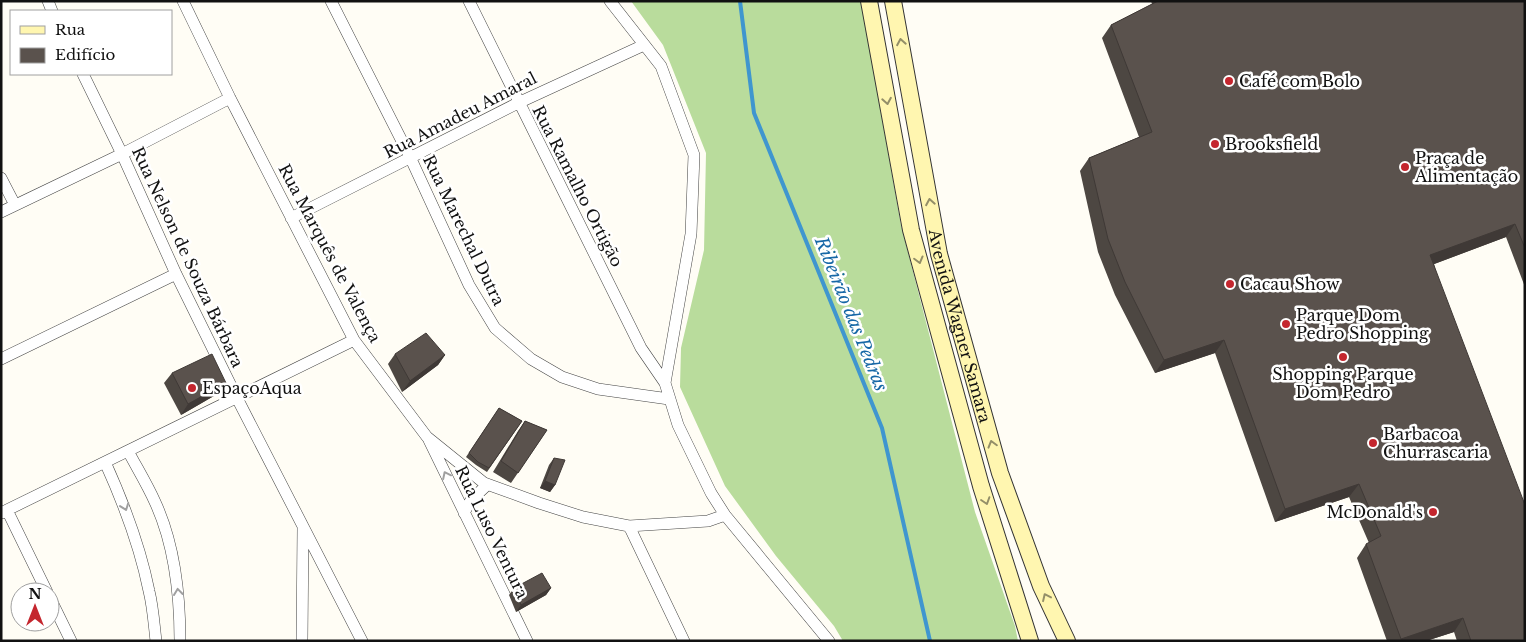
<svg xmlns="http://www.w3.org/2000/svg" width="1526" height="642" font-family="'Libre Baskerville',serif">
<rect width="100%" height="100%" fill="#fffdf5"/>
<!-- forest -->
<path fill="#b9dc9c" d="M631,1H861L901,225L975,512L1015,626L1018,641H843L834,626L776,556L725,486L680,387L681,348L704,250L706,153L663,45Z"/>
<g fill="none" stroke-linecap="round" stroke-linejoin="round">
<!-- stream -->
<path stroke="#3f96cf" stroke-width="4" d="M740,1L754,113L882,428L930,641"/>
<!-- minor casing -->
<g stroke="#444" stroke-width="12">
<path id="minor" d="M48,1L52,11
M183,1L230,98L354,340L427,437L484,483L539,503L583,517L629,526L708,521L725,515
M331,1L411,159L469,285L495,328L531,359L562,377L598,389L669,399
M469,1L641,348L665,383
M610,1L661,66L694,155L691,234L665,383L678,425L711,493L725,515L829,641
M83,74L122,154L176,274L237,398L362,641
M1,178L15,205
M1,212L122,154L230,98
M291,218L518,103L644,45
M1,359L176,274
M429,440L527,641
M128,451C137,468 147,484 155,502C175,545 180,593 180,641
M105,462C124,504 140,546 149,591C153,607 154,624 156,641
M7,510L47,592
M1,513L354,340
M464,513L471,500L487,485
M629,526L684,641
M50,598L71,641
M302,641L303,528"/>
</g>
<!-- secondary casing -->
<g stroke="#333" stroke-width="18">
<g id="secondary">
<path d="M869,1L911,230L981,486L1030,641"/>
<path id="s1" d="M893,1L939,254L1000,473L1041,586L1067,641"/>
</g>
</g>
<!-- minor -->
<use href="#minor" stroke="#fff" stroke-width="11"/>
<!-- secondary -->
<use href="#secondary" stroke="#fff6b0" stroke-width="16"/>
</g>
<!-- wall -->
<path fill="#4d4742" d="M1151,1H1525V287L1506,237L1434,264L1525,641H1457L1454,632L1426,641H1387L1357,558L1366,544L1369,543L1349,497L1275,522L1215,353L1155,373L1115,295L1098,252L1080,171L1089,158L1139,137L1102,38L1111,25L1152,4Z
M395,354L445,355L438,365L402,392L388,364Z
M172,373L219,393L181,415L164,383Z
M499,408L522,421L487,472L476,465L466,457Z
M525,421L547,430L511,483L493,472L518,431Z
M554,458L555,485L550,492L540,488L549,465Z
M514,588H551L546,595L516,612L509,595Z"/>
<!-- shaded-wall -->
<path fill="#3f3936" d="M1515,224L1506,237L1421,269L1430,255Z
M1224,340L1215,353L1155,373L1164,360Z
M445,355L438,365L402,392L410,381Z
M226,383L219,393L181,415L188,404Z
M545,481L555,485L550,492L540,488Z
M1359,484L1349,497L1275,522L1285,509Z
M551,588L546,595L516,612L521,605Z
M1463,618L1454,632L1426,641H1400L1401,639Z"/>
<!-- building -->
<path fill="#5a524d" stroke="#3f3936" d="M1158,1H1525V248L1515,224L1430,255L1525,505V641H1471L1463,618L1401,639L1366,544L1381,536L1359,484L1285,509L1224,340L1164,360L1125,282L1108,239L1089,158L1152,132L1111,25Z
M426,333L445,355L410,381L395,354Z
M212,354L226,383L188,404L172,373Z
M499,408L522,421L489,468L478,462L469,453Z
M525,421L547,430L518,473L501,461Z
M554,458L565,460L555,485L545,481Z
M542,573L551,588L521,605L514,588Z"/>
<!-- one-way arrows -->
<defs><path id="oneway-chevron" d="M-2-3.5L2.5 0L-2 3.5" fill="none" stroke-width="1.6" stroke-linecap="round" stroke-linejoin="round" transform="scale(1.25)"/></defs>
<g stroke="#948f68">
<use href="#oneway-chevron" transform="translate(901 42) rotate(-100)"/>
<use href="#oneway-chevron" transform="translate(887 101) rotate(80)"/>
<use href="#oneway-chevron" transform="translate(930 202) rotate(-100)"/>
<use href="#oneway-chevron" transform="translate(919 260) rotate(75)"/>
<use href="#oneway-chevron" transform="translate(992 444) rotate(-106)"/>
<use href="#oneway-chevron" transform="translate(986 501) rotate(72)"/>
<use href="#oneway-chevron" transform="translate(1046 597) rotate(-115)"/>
</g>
<g stroke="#a0a0a0">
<use href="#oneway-chevron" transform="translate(446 475) rotate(-116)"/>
<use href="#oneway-chevron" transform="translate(125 507) rotate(70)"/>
<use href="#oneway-chevron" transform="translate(178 592) rotate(-97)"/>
</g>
<!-- markers -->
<g fill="#c4262e" stroke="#fff" stroke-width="2">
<circle cx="1229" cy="81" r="5"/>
<circle cx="1215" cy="144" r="5"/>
<circle cx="1405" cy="167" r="5"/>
<circle cx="1230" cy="284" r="5"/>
<circle cx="1286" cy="324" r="5"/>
<circle cx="1343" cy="357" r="5"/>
<circle cx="192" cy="388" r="5"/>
<circle cx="1373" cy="443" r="5"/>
<circle cx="1433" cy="512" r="5"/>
</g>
<g text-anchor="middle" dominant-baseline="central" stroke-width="5" stroke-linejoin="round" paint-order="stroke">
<!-- poi labels -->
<g font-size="16" fill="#111" stroke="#fff" text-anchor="start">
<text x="1239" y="81">Café com Bolo</text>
<text x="1225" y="144">Brooksfield</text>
<text x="1415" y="158">Praça de<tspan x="1415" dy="18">Alimentação</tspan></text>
<text x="1240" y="284">Cacau Show</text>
<text x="1296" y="315">Parque Dom<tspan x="1296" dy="18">Pedro Shopping</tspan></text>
<text x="1343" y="374" text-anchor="middle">Shopping Parque<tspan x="1343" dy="18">Dom Pedro</tspan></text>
<text x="202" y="388">EspaçoAqua</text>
<text x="1383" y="434">Barbacoa<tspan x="1383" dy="18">Churrascaria</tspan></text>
<text x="1423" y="512" text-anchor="end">McDonald's</text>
</g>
<!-- street labels -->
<g font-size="16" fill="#111" stroke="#fff">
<text transform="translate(460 115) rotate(-27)">Rua Amadeu Amaral</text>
<text transform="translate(578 186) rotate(63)">Rua Ramalho Ortigão</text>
<text transform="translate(464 230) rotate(64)">Rua Marechal Dutra</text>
<text transform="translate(330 253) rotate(62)">Rua Marquês de Valença</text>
<text transform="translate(188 257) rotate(65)">Rua Nelson de Souza Bárbara</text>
<text stroke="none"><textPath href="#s1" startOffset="332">Avenida Wagner Samara</textPath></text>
<text transform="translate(492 532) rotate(64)">Rua Luso Ventura</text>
</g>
<!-- water labels -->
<g font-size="18" font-style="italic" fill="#1768a6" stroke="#fff">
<text transform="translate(851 314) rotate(68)">Ribeirão das Pedras</text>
</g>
</g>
<!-- border -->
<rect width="1526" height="642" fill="none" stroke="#111111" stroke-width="5"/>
<!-- legend -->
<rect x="10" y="10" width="162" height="65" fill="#ffffff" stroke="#a0a0a0"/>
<rect x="20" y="26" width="25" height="8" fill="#fff6b0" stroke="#a0a0a0"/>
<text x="55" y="35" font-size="15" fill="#111111">Rua</text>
<rect x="20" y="48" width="25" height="15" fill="#5a524d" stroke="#a0a0a0"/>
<text x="55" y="60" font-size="15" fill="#111111">Edifício</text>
<!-- north arrow -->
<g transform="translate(35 607)"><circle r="24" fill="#ffffff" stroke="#a0a0a0"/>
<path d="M0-4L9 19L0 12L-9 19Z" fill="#c4262e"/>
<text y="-8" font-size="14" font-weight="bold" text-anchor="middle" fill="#111111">N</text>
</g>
</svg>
